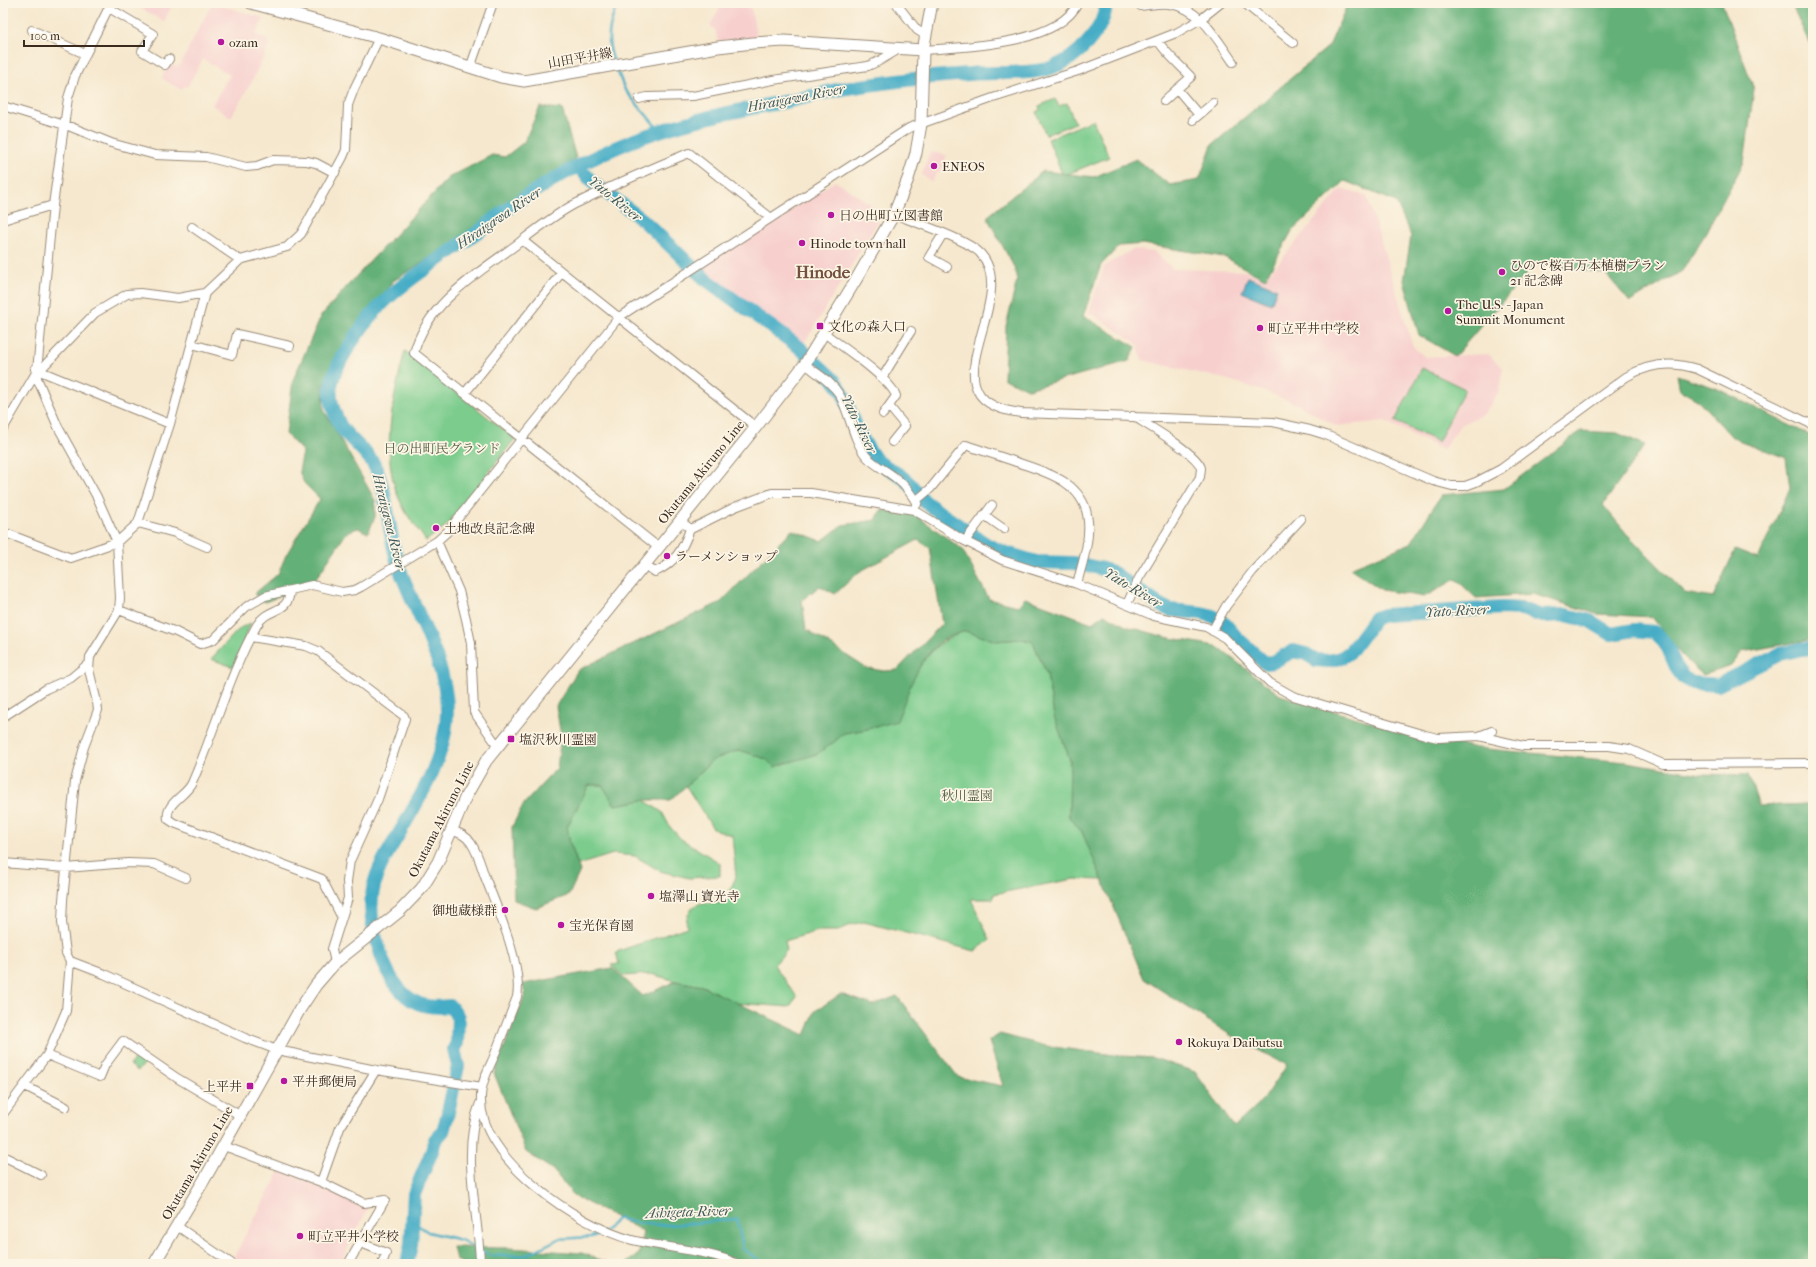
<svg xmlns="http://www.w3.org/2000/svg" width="1816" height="1267" font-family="'IM FELL French Canon','Noto Serif JP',serif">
<rect width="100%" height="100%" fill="#fcf5e5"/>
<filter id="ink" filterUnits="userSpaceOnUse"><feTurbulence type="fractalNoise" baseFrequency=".025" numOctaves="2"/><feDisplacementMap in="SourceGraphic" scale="8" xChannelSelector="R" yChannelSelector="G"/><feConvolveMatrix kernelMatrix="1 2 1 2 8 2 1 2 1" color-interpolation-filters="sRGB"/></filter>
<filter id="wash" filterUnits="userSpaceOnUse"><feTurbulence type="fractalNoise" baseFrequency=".012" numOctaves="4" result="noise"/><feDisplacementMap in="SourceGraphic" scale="16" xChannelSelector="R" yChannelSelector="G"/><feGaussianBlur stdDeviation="0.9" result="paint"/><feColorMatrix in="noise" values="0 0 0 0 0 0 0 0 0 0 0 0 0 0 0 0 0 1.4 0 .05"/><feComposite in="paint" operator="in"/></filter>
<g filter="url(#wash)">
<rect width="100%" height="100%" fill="#f6e8ce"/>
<!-- built -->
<path fill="#f7d0ce" d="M133,3H173L164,22Z
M212,3L264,18L256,34L269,41L270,44L251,83L231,117L212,105L230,75L203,59L187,87L184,86L182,90L161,78L170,63L176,67L180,65Z
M722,3H750L757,38L718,41L715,29L710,26Z
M930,152L947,155L940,172L938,171L932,182L922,175Z
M835,181L873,206L869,214L879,220L802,347L700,268Z
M1341,189L1367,196L1413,347L1425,357L1488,354L1503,368L1498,393L1484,414L1461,424L1443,450L1385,421L1336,426L1297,404L1269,393L1229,380L1142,360L1138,344L1089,312L1104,267L1133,249L1154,252L1173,269L1245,271L1265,279Z
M280,1171L313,1182L368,1208L340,1264H230Z"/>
<!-- green -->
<path fill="#7bcc8d" stroke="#5b7b56" d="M1055,99L1059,106L1067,103L1075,123L1046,135L1036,112L1040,110L1039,106Z
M1093,120L1109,157L1063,176L1048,139Z
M405,351L515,439L447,525L426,541C418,529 408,518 402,505C378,459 393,398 405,351Z
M1422,368L1465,389L1438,442L1395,421Z
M251,623L233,667L211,659L240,628Z
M965,631L996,641L1022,639L1033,642L1047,675L1054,716L1070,760L1069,817L1082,832L1103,880L1074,879L994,894L993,899H971L990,940L975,951L864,922L850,925L838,931H818L785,941L787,950L774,965L797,997L789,1007L736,1003L702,986L676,981L651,974L623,976L611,965L619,964L616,952L687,927C686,922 686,920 688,915C695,899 709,903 724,903L736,877L732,835L717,831L712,827L686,786L713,760L739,749L766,759L833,743L844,733L868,729L918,669C931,648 943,640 965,631Z
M589,785H602L615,805L644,800L662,812L670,827L681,839L720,863V876L689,878L660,871L635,856L613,854L578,865L570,843L567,827Z
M137,1055L146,1062L138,1071L130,1065Z"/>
<!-- forest -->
<path fill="#64b078" stroke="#506d4b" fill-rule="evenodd" d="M1348,3H1722L1754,89L1744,162L1704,236L1682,271L1630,302L1605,273L1535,264L1455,356L1419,335L1404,281L1411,236L1396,202L1345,181L1292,231L1265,279L1224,257L1143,244L1119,246L1101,265L1083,316L1136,347L1129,361L1028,389L1004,379L1006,326L1017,280L1014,267L987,217L1043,171L1094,177L1136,159L1170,185L1199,180L1212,145L1329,46Z
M1791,3H1813V51Z
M540,107L562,109L576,158L470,232L393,281L323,385L324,410L375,500V517L368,533L358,528L347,532L314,582L265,602L254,594L278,574L286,555L320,499L304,483L299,471L303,452L286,434L293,380L321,316L350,283L448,178L492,155L505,157L524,142Z
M1677,375L1716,388L1813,437V639L1742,652L1729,667L1703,675L1682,656L1652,617L1597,614L1533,594L1476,598L1456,579L1424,597L1382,590L1350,568L1411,543L1441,495L1504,489L1581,431L1617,433L1645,445L1603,505L1626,533L1685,593L1713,598L1735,550L1758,559L1790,488L1786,458L1733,438L1699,401L1680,390Z
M881,510L913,513L962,549L989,599L1018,606L1025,598L1092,623L1104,614L1126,626L1165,637L1216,646L1280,695L1408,733L1477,748L1626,762L1702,774L1748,775L1759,806L1808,804L1813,779V1264H625L639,1254L643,1231L574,1196L553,1170L526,1152L494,1073L525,995L523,984L612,968L643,996L676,981L702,986L805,1035L815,1011L841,994L873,1005L897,996L958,1077L1003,1086L989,1041L1000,1034L1046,1046L1122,1056L1154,1058L1195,1072L1234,1127L1264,1099L1287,1065L1235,1038L1144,979L1082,832L1069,817L1070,760L1054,716L1047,674L1033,642L1022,639L996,641L965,631C958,634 949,636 942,641C917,659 908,694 897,721L868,729L844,733L833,743L817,754L774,767L766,759L739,750L713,760L671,800H644L615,805L602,785H589L567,827L570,843L580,871L569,895L536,908L514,900L512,827L523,805L557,768L561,736L556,706L578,670L721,602L792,530L822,541L842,525L876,520ZM918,540L930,548L942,624L897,670L884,671L866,668L806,629L802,600L820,586L835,594L859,572Z
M453,1247L509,1248L582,1253L612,1264H466L456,1260Z"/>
<!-- water -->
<path fill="#47adc6" stroke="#416c72" d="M1248,277L1277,289L1271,304L1242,292Z"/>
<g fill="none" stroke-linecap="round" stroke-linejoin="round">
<!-- stream -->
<path stroke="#47adc6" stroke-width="2.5" d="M614,62C605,40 609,24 618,3
M616,68L625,90L660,131
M410,1229L419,1226L428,1232L461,1240L491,1256L527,1255L558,1239L591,1237L605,1232L618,1218C652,1231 702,1222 737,1219L743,1249L765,1264
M796,1264L803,1261L806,1264"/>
<!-- river -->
<path stroke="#47adc6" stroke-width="14" d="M579,167L592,182L643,220L704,278L799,347L833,379L842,391L858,431L867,447L877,461L901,476L910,484L924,501L939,512L986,544L1003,552L1036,562L1074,563L1099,568L1112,572L1158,604L1170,610L1201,613L1213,616L1225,624L1237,638L1265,663L1273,662L1293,651L1306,654L1316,660L1328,661L1341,658L1350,652L1375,618L1384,615L1502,608L1522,609L1542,616L1566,615L1590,621L1611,634L1634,630L1654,632L1661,638L1668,648L1677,669L1683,677L1692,683L1718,685L1780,654L1801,649L1813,648
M407,1264L411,1245L414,1194L432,1151L435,1140L443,1131L447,1117L458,1066L454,1049L457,1043L458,1017L450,1006C425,1009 409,1004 394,982C386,971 382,958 378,945C371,925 369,902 375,881C379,865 389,851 397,837C419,799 447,756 447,710C447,662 413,609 398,564C388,533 389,498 376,469C369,451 349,441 340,425C334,413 329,399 331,386C335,361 369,315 388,298C414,274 445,256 474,235C489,224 503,211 519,201C551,180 592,157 627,143C677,122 731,112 784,102C806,98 827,91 848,88C888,82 929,76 970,74C994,72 1028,75 1051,68C1077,59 1105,30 1106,3"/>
</g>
</g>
<g filter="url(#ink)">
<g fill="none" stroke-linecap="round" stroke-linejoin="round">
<!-- minor casing -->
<g stroke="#988976" stroke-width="10">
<path id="minor" d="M896,3L917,30L925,35
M1244,3L1293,43
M1141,6C1150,5 1159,3 1169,4C1201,8 1216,38 1233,62
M109,8L153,34L142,51L165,65L169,59
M32,30L85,54
M1158,40C1161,49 1183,68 1191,77L1177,89L1199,115L1213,103
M923,50C964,47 1058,45 1078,3
M470,68L493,3
M639,99L647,97L693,96L773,80L868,66L879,61L901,48
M1164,101L1177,89
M3,106L71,127L111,143L155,155L206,157L246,167L257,166L273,160L307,161L316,163L335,173
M1193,120L1199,115
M894,214C914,222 966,239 980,253C1024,300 917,401 1021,413L1273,422L1310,430L1326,435L1433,481L1452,486H1465L1476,482L1501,469L1626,377C1649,363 1672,361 1697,369L1813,425
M3,220L53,205
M192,227L240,260
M943,234L929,257L947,267
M522,240L756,427
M824,333C840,345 891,379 896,396L883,414
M192,344L232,355L237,334L290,346
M805,364C816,373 831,381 839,394C850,413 852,438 866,456C875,466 888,471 898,480C906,486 912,495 917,504L916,505
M35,369L170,424
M882,378L911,331
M465,393L562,272
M889,406L905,426L892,442
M3,412L11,415
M3,429L37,371L42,368L95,313L127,294L140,293L178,298L205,293
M917,504L918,499L930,489L966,445C983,451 999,456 1016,462C1046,472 1085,482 1088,521C1090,542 1082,564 1077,584
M984,515L1004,529
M680,521L691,529L735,507L772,493H811L914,510L963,540L1002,560L1077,584L1154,616L1206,627L1225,638L1270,683L1293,696L1425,735L1438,738L1479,736L1523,746H1609L1629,749L1663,764L1813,763
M138,523L175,533L207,547
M3,532L71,558L117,542L138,523L170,424L205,293L240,260L287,247L301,234L343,157L346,150L348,105L354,89L379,38
M437,541L459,591L466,619L471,643L474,712L497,745
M965,541L992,505
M658,547L414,353C427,303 477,274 516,245C534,231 553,216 573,205C611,186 650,169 689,153L771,218
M644,565L655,572C675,563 683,549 690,529
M290,590C289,615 268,606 257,625C229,674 215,731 192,783C186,796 165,803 168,819L174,823L322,879L342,918
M1127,604L1139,578L1200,477C1200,475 1201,470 1201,468C1197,453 1147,425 1133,416
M119,610L176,632L200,644L213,640L246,607L265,596L312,585L342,592L355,590L361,587L437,541L447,532L619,317L909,128L993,98L1078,71L1176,33L1201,19L1221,3
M1212,631L1226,606L1253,571L1301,519
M251,637L306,646L318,651L404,716L405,719L378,799L350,861L347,881L348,898L332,949L335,963
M3,717L46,689L71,678L89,663
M1479,736L1492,731
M451,830C459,833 466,835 471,843C478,853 481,866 485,877C497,908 523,965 517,997C509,1018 501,1038 493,1059C488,1070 481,1083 481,1096C477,1159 579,1226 632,1240C665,1248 709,1250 738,1264
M3,863L66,868L128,863L154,864L186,878
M70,961L104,974L245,1038L277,1050L376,1070L482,1087
M47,1055L100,1077L105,1065L123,1041L177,1078L241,1116
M25,1086L66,1107
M3,1114L47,1055L66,1011L70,961L66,953L62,922L63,900L75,781L84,747L98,710L97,702L89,670L90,657L119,610L120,598L117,542L97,497L58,427L37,378V371L53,205L68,98L75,76L111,3
M224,1146L321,1182L364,1203L385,1200
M3,1156L41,1175
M321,1182L340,1128L376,1070
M177,1226L231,1263
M361,1243L386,1253L382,1264
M348,1264L385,1200
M480,1264C479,1211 460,1154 480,1103"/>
</g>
<!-- major casing -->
<g stroke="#988976" stroke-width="13">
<path id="major" d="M251,3L379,38L501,77L524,81L718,47L753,43L784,41L923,50
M154,1264L207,1175L300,1009L316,985L335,963L400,911L422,888L438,862L466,796L486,761L756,427L805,364L857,278L894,214L908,179L916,153L921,124L923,50L932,3"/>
</g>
<!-- minor -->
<use href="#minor" stroke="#fff" stroke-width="8"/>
<!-- major -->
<use href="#major" stroke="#fff" stroke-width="11"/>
</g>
</g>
<!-- markers -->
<g fill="#b5179e" stroke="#fcf5e5" stroke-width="1.5">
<circle cx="221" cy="42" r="4"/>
<circle cx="934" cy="166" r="4"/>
<circle cx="831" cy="215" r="4"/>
<circle cx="802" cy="243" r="4"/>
<circle cx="1502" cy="272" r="4"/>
<circle cx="1448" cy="311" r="4"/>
<rect x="816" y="322" width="8" height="8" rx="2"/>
<circle cx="1260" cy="328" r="4"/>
<circle cx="436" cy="528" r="4"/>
<circle cx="667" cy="556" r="4"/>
<rect x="507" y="735" width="8" height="8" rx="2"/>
<circle cx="651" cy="896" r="4"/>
<circle cx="505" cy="910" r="4"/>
<circle cx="561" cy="925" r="4"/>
<circle cx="1179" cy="1042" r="4"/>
<circle cx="284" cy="1081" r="4"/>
<rect x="246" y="1082" width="8" height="8" rx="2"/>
<circle cx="300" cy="1236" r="4"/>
</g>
<g text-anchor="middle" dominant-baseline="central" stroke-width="3.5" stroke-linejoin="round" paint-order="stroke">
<!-- poi labels -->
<g font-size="13" fill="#3b2a1e" stroke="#fcf5e5" text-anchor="start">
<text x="229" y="42">ozam</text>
<text x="942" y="166">ENEOS</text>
<text x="839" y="215">日の出町立図書館</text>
<text x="810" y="243">Hinode town hall</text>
<text x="1510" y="265">ひので桜百万本植樹プラン<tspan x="1510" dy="15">21 記念碑</tspan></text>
<text x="1456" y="304">The U.S. - Japan<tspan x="1456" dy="15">Summit Monument</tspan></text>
<text x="828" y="326">文化の森入口</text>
<text x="1268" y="328">町立平井中学校</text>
<text x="444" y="528">土地改良記念碑</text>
<text x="675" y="556">ラーメンショップ</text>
<text x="519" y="739">塩沢秋川霊園</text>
<text x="659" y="896">塩澤山 寶光寺</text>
<text x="497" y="910" text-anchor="end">御地蔵様群</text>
<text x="569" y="925">宝光保育園</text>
<text x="1187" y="1042">Rokuya Daibutsu</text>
<text x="292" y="1081">平井郵便局</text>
<text x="242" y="1086" text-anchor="end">上平井</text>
<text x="308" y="1236">町立平井小学校</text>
</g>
<!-- street labels -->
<g font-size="13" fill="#3b2a1e" stroke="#fcf5e5">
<text transform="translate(580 58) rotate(-10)">山田平井線</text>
<text transform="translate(701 472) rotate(-51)">Okutama Akiruno Line</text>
<text transform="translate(441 819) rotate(-63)">Okutama Akiruno Line</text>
<text transform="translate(197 1163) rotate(-60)">Okutama Akiruno Line</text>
</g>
<!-- park labels -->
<g font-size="13" fill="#4e5b3f" stroke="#fcf5e5">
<text x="442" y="448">日の出町民グランド</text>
<text x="967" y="795">秋川霊園</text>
</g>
<!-- water labels -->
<g font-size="14" font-style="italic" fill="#3f5859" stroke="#fcf5e5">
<text transform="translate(796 98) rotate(-11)">Hiraigawa River</text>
<text transform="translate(615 199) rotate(39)">Yato-River</text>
<text transform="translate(499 218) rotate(-34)">Hiraigawa River</text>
<text transform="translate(859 424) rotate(64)">Yato-River</text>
<text transform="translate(389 522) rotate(76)">Hiraigawa River</text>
<text transform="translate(1133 588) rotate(31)">Yato-River</text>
<text transform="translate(1457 611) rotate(-3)">Yato-River</text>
<text transform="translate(688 1212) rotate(-2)">Ashigeta-River</text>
</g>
<!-- district labels -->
<g font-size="17" font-weight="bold" fill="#74503e" stroke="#fcf5e5">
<text x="823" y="272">Hinode</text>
</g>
</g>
<!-- margin -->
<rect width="1816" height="1267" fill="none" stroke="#fcf5e5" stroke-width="16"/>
<!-- scale -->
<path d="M24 40v6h120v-6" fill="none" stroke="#3b2a1e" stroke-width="2"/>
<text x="30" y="40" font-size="12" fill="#3b2a1e" stroke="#fcf5e5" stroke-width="3" paint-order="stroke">100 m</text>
</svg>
